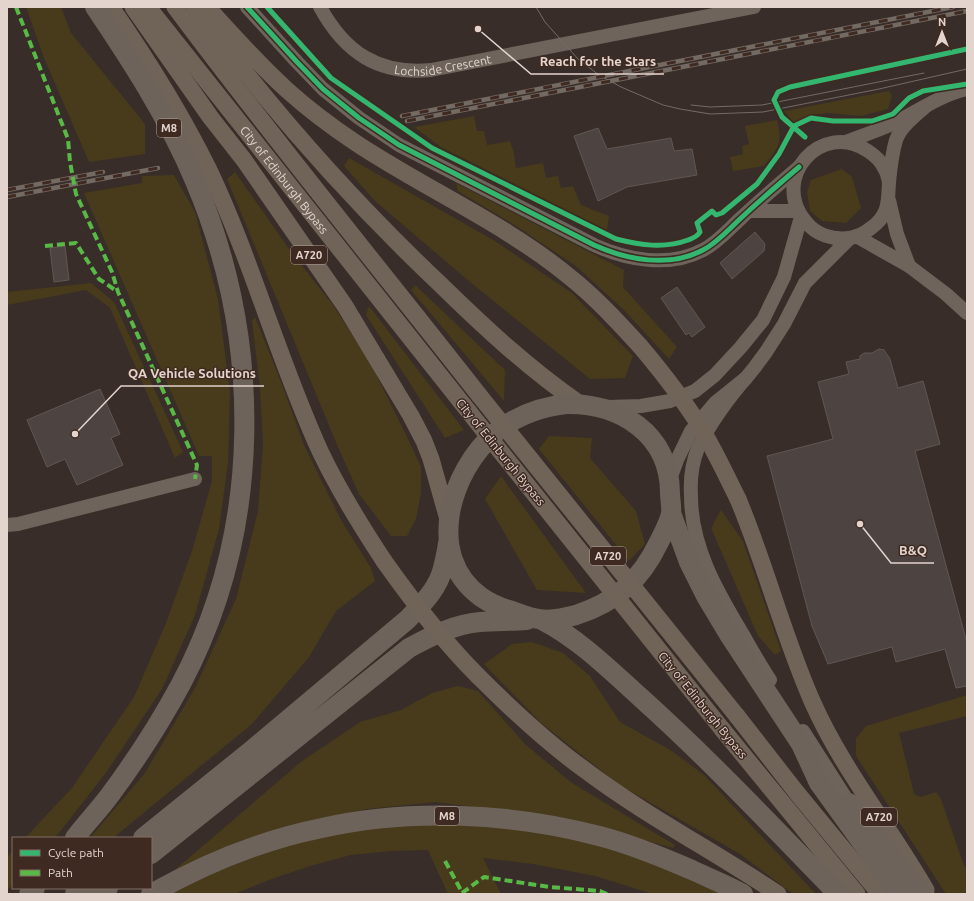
<svg xmlns="http://www.w3.org/2000/svg" width="974" height="901" font-family="Ubuntu,sans-serif">
<rect width="100%" height="100%" fill="#382d28"/>
<!-- green -->
<path fill="#473b1b" d="M26,7H61L71,33L145,124V154L89,162L44,58Z
M889,91L892,96L888,109L861,116L828,113L811,115L794,123L784,111Z
M474,116L477,131H484L487,145L510,141L514,153L516,168L543,163L546,178L558,176L561,188L573,186L581,205L609,216L607,230L441,147L414,127Z
M777,120C783,143 779,147 764,166L733,171L730,157L743,154L742,146L749,144L745,126Z
M349,158L495,241L572,293L633,356L625,378L590,379L470,282L375,201L344,166Z
M842,169L852,177L861,208L846,223L822,221L810,211L807,192L811,180Z
M235,172L292,253L333,305L371,364L409,441L421,467V493L416,519L407,536H391L359,494L338,447L227,179Z
M174,175L195,212L218,299L230,391L228,463L219,529L195,615L162,689L105,774L55,838H25L72,788L134,697L166,623L192,551L212,481V456H199L84,193L142,183V176Z
M456,183L624,270L623,287L677,347L669,359L624,310L576,266L513,224L458,191Z
M91,283L114,302L183,452L175,458L110,308L86,290L7,305V292Z
M415,285L505,370L504,401L411,290Z
M369,306L464,430L445,438L366,315Z
M255,317L283,387L304,445L341,520L371,568L375,581L336,611L309,657L252,724L113,838H90L145,773L195,688L236,599L258,511L263,444L260,388L252,321Z
M549,436L592,438L590,458L636,511L645,544L629,561L539,449Z
M501,476L586,593L537,590L485,499Z
M721,510L743,541L781,651L775,655L758,636L711,528Z
M532,642L563,653L590,676L620,722L672,751L704,775L816,894H793L740,854L618,784L540,722L484,664L512,644Z
M458,686L478,691L526,745L572,783L675,845L673,848L573,820L435,802L367,809L286,829L176,872L177,868L302,761L360,722L401,710L432,693Z
M967,695V716L899,733L914,794L921,797L936,792L941,799L963,863L967,870V894H946L856,756V738L866,726Z
M531,822L743,894H653L595,876L533,864L483,858L501,894H448L428,850L391,851L351,855L310,866L269,880L234,894H151L322,827Z
M13,851V885L7,890V857Z"/>
<!-- building -->
<path fill="#4d4341" stroke="#605653" d="M598,128L607,149L671,138L674,151L692,149L697,175L627,187L598,201L574,136Z
M755,232L765,244L764,251L732,279L720,263Z
M65,246L69,280L54,282L50,248Z
M677,287L705,327L692,337L689,333L686,335L661,298Z
M879,349L884,350L890,359L898,388L923,381L940,444L915,451L967,643V686L956,688L945,649L896,662L892,647L828,664L812,626L767,456L833,439L818,382L849,374L846,362L860,359V356L864,353H872Z
M100,389L120,434L111,438L123,465L77,485L65,459L47,467L27,420Z"/>
<g fill="none" stroke-linecap="round" stroke-linejoin="round">
<!-- minor -->
<g stroke="#6e645b" stroke-width="14">
<path d="M247,7L297,62L323,89L359,118L399,145L594,245C627,260 669,268 703,250C717,243 728,230 740,219C759,201 779,184 799,167"/>
<path id="s1" d="M320,7C345,53 379,75 431,70L754,7"/>
<path d="M846,142C861,136 877,131 892,124C917,112 940,95 967,89"/>
<path d="M889,182C888,178 887,172 884,168C881,161 874,155 868,151C821,119 769,179 806,222C816,235 833,240 849,238C857,237 865,233 871,228C889,215 888,202 889,182C890,172 893,150 896,140C901,126 915,116 926,106"/>
<path d="M889,200L897,234L909,266"/>
<path d="M749,211H798"/>
<path d="M856,236L909,266L946,294L967,313"/>
<path d="M746,378C729,397 709,425 698,448C692,463 690,480 691,496C691,547 717,591 742,633C751,649 760,665 770,680"/>
<path d="M608,407L641,406L670,401L695,391L715,375L741,347L763,320L784,277L801,217"/>
<path d="M670,479L677,460L691,431L715,403L746,378L755,367L766,352L784,324L805,283L850,238"/>
<path d="M7,525L18,524L195,479"/>
<path d="M803,731L849,803"/>
</g>
<!-- major -->
<g stroke="#706459" stroke-width="17">
<path d="M111,7C147,59 181,113 209,170C252,261 278,359 320,451C338,489 361,526 384,561"/>
<path d="M133,7L211,118L244,160L345,306L411,416L424,441L431,459L449,523"/>
<path id="s2" d="M148,7L469,412"/>
<path d="M175,7C273,139 378,266 479,395"/>
<path d="M195,7C268,106 350,199 440,284C484,327 529,369 580,404"/>
<path d="M207,7C233,35 258,64 287,90C308,109 332,127 356,143C427,190 506,224 571,278C596,298 618,322 640,346"/>
<path d="M738,499C766,566 783,635 812,701C842,769 889,826 926,890"/>
<path d="M478,676C512,710 546,742 585,770C646,816 714,851 778,894"/>
<path d="M737,716L797,793L880,894"/>
<path d="M722,729L857,894"/>
</g>
<!-- highway -->
<path stroke="#6e635a" stroke-width="20" d="M566,404C620,403 670,434 670,493C670,500 672,507 671,514C669,523 663,534 659,542C641,580 616,602 576,615C565,618 551,621 539,619C530,618 521,614 512,611C501,608 491,604 481,597C424,556 450,471 496,432C516,416 540,407 566,404Z
M671,513L689,562L706,596L730,636L801,744L819,783L899,894
M542,620C579,639 609,669 640,697C709,759 773,827 838,894
M849,803L921,894
M75,838C86,823 99,810 110,795C136,760 160,723 181,684C263,529 263,341 195,181C169,119 132,62 95,7
M143,838L252,750L408,619C422,604 438,589 443,568C445,560 447,551 448,543
M151,854L409,648C431,636 455,624 480,622C496,621 511,621 527,620
M29,894L35,888
M75,894L82,888
M100,894L108,888
M151,894C204,864 262,840 322,828C410,808 512,813 599,836C631,844 662,857 692,870C709,878 727,885 743,894"/>
<!-- tram -->
<path stroke="#746a64" stroke-width="1" d="M536,7L545,22L578,59L599,75L621,87L663,105L680,109L710,114L763,112L879,89L967,69
M691,105L710,107L762,105L924,73"/>
<!-- rail casing -->
<g stroke="#746a64" stroke-width="4.5">
<path id="rail" d="M402,116L953,7
M407,121L967,11
M7,190L103,172
M7,197L158,168"/>
</g>
<!-- rail -->
<use href="#rail" stroke="#3f2a21" stroke-width="3" stroke-dasharray="9" stroke-linecap="butt"/>
<!-- major-bridge -->
<path stroke="#706459" stroke-width="17" d="M640,346C662,372 683,399 701,428C715,451 726,475 738,499
M479,395L737,716
M469,412L722,729
M384,561C413,602 443,641 478,676"/>
<!-- quiet -->
<path stroke="#58b947" stroke-width="4" stroke-dasharray="8 4" stroke-linecap="butt" d="M16,7L68,139L70,162L76,194L112,272L118,292L197,465L195,479
M45,246L76,243L99,279L118,292
M445,861L463,894
M462,893L484,877L550,887L600,891L607,894"/>
<!-- cycleway casing -->
<g stroke="#3f2a21" stroke-width="8">
<path id="cycleway" d="M247,7L297,62L323,89L359,118L399,145L594,245C627,260 669,268 703,250C717,243 728,230 740,219C759,201 779,184 799,167
M267,7L331,78L432,148L616,239C640,245 664,249 688,240C693,238 697,237 700,232L697,223L712,211L716,215L722,213L757,184L779,154L794,126L811,118L833,121H872L893,114L909,98L923,91L967,84
M805,137L782,117L774,100L778,92L790,87L967,49"/>
</g>
<!-- cycleway -->
<use href="#cycleway" stroke="#33b770" stroke-width="5"/>
</g>
<g text-anchor="middle" dominant-baseline="central" stroke-width="3" stroke-linejoin="round" paint-order="stroke">
<!-- shield labels -->
<g fill="#3f2a21" stroke="#b2a19a" stroke-width="1">
<rect x="157" y="119" width="24" height="18" rx="3"/>
<rect x="291" y="246" width="36" height="18" rx="3"/>
<rect x="590" y="547" width="36" height="18" rx="3"/>
<rect x="435" y="807" width="24" height="18" rx="3"/>
<rect x="861" y="808" width="36" height="18" rx="3"/>
</g>
<g font-size="11" font-weight="bold" fill="#e3d4ce">
<text x="169" y="128">M8</text>
<text x="309" y="255">A720</text>
<text x="608" y="556">A720</text>
<text x="447" y="816">M8</text>
<text x="879" y="817">A720</text>
</g>
<!-- street labels -->
<g font-size="12" fill="#e3d4ce" stroke="#3f2a21">
<text stroke="none"><textPath href="#s1" startOffset="149">Lochside Crescent</textPath></text>
<text stroke="none"><textPath href="#s2" startOffset="220">City of Edinburgh Bypass</textPath></text>
<text transform="translate(501 452) rotate(51)">City of Edinburgh Bypass</text>
<text transform="translate(703 705) rotate(51)">City of Edinburgh Bypass</text>
</g>
</g>
<!-- callouts -->
<path fill="none" stroke="#e3d4ce" stroke-width="1.5" d="M478 29L531 74H664M75 434L121 386H264M860 524L891 563H934"/>
<g fill="#e3d4ce" stroke="#3f2a21" stroke-width="1.5">
<circle cx="478" cy="29" r="4"/>
<circle cx="75" cy="434" r="4"/>
<circle cx="860" cy="524" r="4"/>
</g>
<g font-size="13" text-anchor="middle" font-weight="bold" fill="#e3d4ce" stroke="#3f2a21" stroke-width="3" stroke-linejoin="round" paint-order="stroke">
<text x="598" y="66">Reach for the Stars</text>
<text x="192" y="378">QA Vehicle Solutions</text>
<text x="913" y="555">B&amp;Q</text>
</g>
<!-- border -->
<rect width="974" height="901" fill="none" stroke="#e3d4ce" stroke-width="16"/>
<!-- legend -->
<rect x="12" y="837" width="140" height="52" fill="#3f2a21" stroke="#816e66"/>
<rect x="20" y="850" width="20" height="6" fill="#33b770" stroke="#816e66"/>
<text x="48" y="857" font-size="12" fill="#e3d4ce">Cycle path</text>
<rect x="20" y="870" width="20" height="6" fill="#58b947" stroke="#816e66"/>
<text x="48" y="877" font-size="12" fill="#e3d4ce">Path</text>
<!-- north arrow -->
<g transform="translate(942 32)" stroke="#3f2a21" stroke-width="3" paint-order="stroke">
<path d="M0-3L7 15L0 10L-7 15Z" fill="#e3d4ce"/>
<text y="-6" font-size="11" font-weight="bold" text-anchor="middle" fill="#e3d4ce">N</text>
</g>
</svg>
